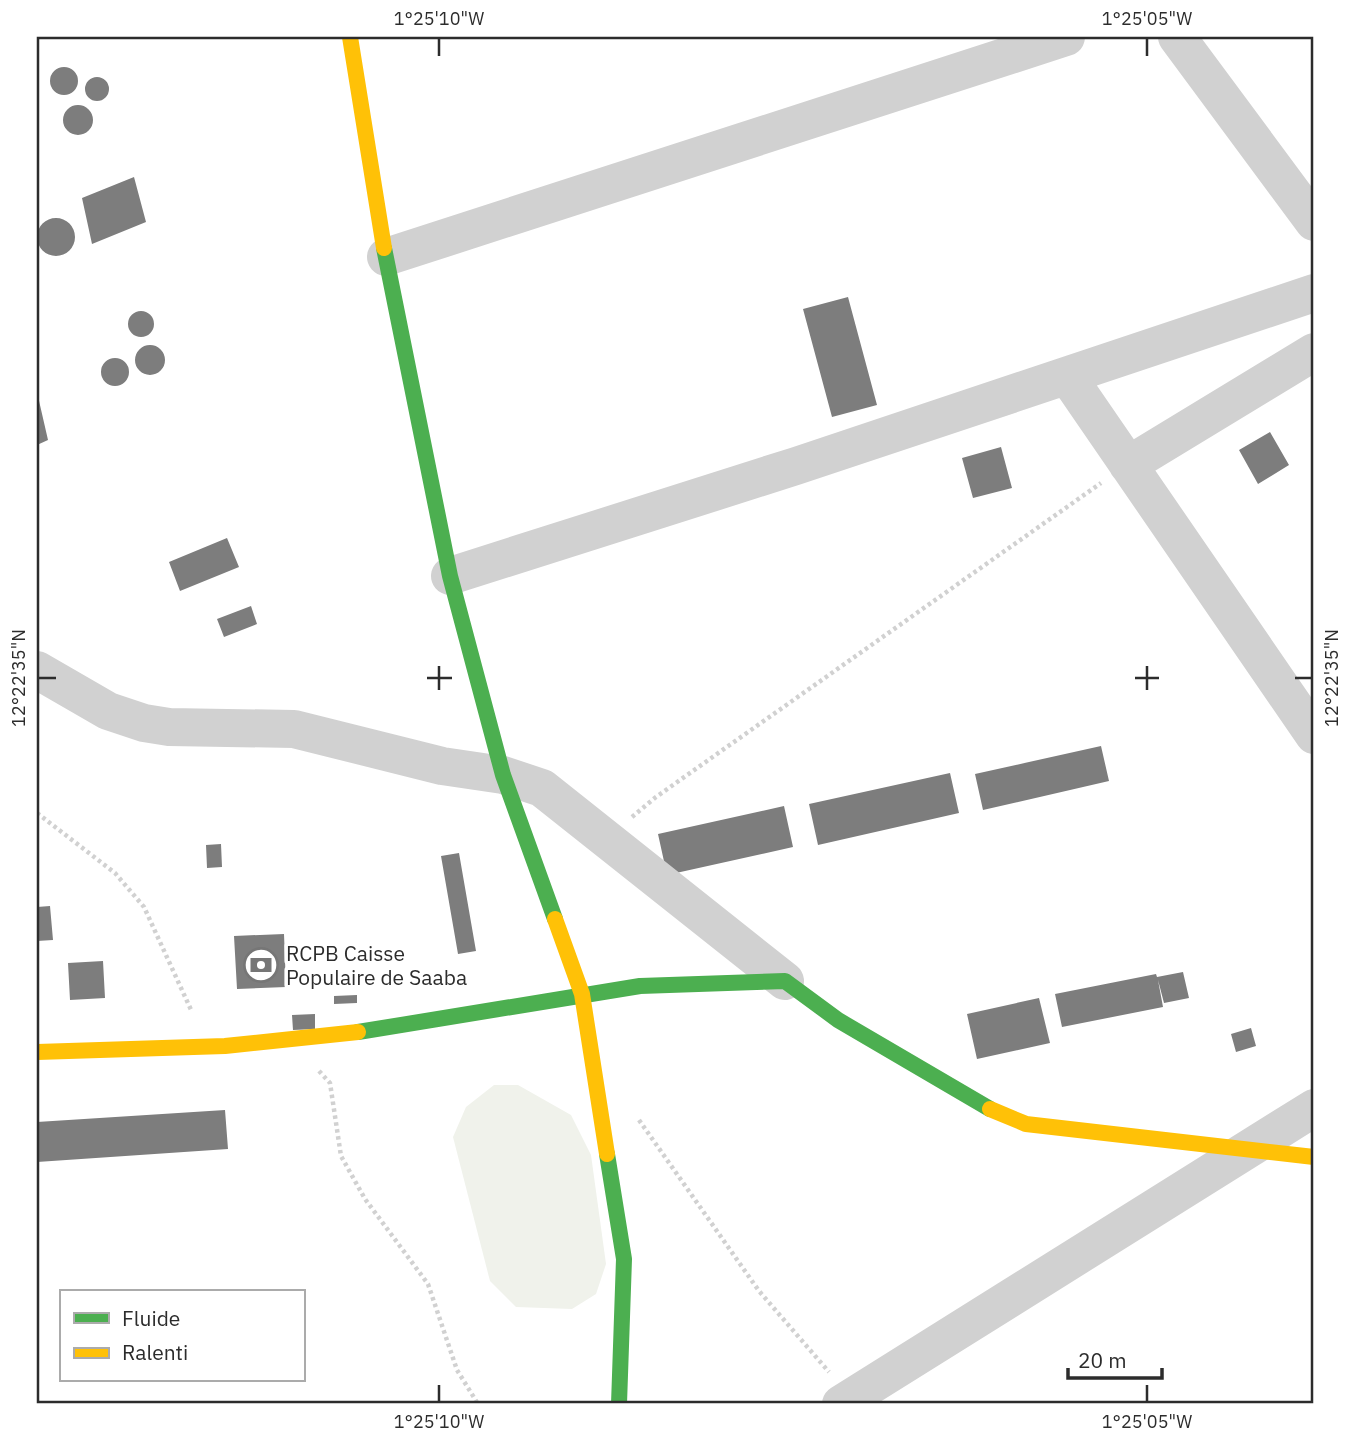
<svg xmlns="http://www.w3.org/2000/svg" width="1351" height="1441" font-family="'IBM Plex Sans',sans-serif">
<rect width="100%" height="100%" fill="#fff"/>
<!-- green -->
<path fill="#f0f2eb" d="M494,1085H518L571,1115L591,1155L606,1264L596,1294L572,1309L516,1307L490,1281L453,1137L466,1107Z"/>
<!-- building -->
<path fill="#7d7d7d" d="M50 81a14 14 0 1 1 28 0a14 14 0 1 1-28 0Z
M85 89a12 12 0 1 1 24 0a12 12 0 1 1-24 0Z
M63 120a15 15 0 1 1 30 0a15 15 0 1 1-30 0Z
M134,177L146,222L92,244L82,198Z
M37 237a19 19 0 1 1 38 0a19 19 0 1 1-38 0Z
M848,297L877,405L832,417L803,309Z
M128 324a13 13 0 1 1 26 0a13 13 0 1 1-26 0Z
M135 360a15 15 0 1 1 30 0a15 15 0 1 1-30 0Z
M101 372a14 14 0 1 1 28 0a14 14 0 1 1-28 0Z
M37,392L48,440L37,445Z
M1270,432L1289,465L1258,484L1239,450Z
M1001,447L1012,488L973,498L962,458Z
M227,538L239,567L180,591L169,562Z
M251,606L257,624L224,637L217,619Z
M1101,746L1109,781L983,810L975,774Z
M950,773L959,813L818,845L809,804Z
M784,806L793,847L667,875L658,834Z
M221,844L222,867L207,868L206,845Z
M459,853L476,951L458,954L441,856Z
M50,906L53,940L37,941V907Z
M284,934L286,987L237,989L234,936Z
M103,961L105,998L70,1000L68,963Z
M1183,972L1189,998L1164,1003L1158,980L1163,1007L1062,1027L1055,994L1156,974L1157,977Z
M357,995V1003L334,1004V996Z
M1039,998L1050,1043L977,1059L967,1014Z
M315,1014V1029L293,1030L292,1015Z
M1251,1028L1256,1046L1236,1052L1231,1034Z
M225,1110L228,1149L37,1162V1122Z"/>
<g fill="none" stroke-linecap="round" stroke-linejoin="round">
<!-- path -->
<path stroke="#d1d1d1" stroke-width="4.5" stroke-dasharray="3.5 3.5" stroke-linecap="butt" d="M37,813L115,873L144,907L192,1012
M632,817L656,797L1101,483
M319,1071L330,1083L341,1156L365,1199L428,1284L457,1370L478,1404
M639,1120L759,1291L829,1372"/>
<!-- street -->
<path stroke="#d1d1d1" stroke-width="38" d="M1177,37L1314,222
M386,257L1066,37
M1068,377L1314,735
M1128,465L1314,352
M450,576L796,466L1314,293
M37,670L108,711L144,723L169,727L294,729L442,766L503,775L542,788L785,981
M841,1404L1314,1108"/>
<!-- fast -->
<path stroke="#4caf50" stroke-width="16" d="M384,248L450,576L503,775L555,919
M358,1032L640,986L785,981L838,1020L990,1109
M607,1154L624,1259L619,1404"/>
<!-- slow -->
<path stroke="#ffc107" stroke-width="16" d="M350,37L384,248
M555,919L582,994L607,1154
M37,1052L225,1046L358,1032
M990,1109L1026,1124L1314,1157"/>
</g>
<!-- ticks -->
<path fill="none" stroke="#2c2c2c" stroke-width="2.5" d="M439,38V56M1147,38V56M439,666V690M1147,666V690M38,678H56M427,678H452M1135,678H1159M1295,678H1312M439,1385V1402M1147,1385V1402"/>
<!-- icons -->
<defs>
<g id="bank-ring" transform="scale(1.75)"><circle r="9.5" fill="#fff" stroke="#767676" stroke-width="1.5"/><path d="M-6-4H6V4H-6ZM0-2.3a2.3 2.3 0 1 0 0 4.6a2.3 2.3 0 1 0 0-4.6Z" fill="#767676"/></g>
</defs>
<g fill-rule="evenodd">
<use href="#bank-ring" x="261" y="965"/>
</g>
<g text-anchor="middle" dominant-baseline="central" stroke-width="7" stroke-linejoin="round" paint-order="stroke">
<!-- poi labels -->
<g font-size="21" fill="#2c2c2c" stroke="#fff" text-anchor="start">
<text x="286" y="953">RCPB Caisse<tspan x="286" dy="24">Populaire de Saaba</tspan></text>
</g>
</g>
<!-- border -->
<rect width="1351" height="1441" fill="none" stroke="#ffffff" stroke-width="77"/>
<!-- legend -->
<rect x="60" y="1290" width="245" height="91" fill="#ffffff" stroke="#ababab" stroke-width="2"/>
<rect x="74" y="1313" width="35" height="10" fill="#4caf50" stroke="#ababab" stroke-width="2"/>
<text x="122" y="1326" font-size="21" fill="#2c2c2c">Fluide</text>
<rect x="74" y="1348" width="35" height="10" fill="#ffc107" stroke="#ababab" stroke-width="2"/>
<text x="122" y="1360" font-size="21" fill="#2c2c2c">Ralenti</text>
<!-- scale -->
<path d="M1068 1368v10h94v-10" fill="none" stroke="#2c2c2c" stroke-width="3.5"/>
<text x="1078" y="1368" font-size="21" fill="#2c2c2c" stroke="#ffffff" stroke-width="5" paint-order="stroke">20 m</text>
<rect x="38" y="38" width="1274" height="1364" fill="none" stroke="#2c2c2c" stroke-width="2.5"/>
<g font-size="18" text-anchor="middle" fill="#2c2c2c">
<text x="439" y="25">1°25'10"W</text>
<text x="1147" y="25">1°25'05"W</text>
<text transform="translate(19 678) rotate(-90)" y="6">12°22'35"N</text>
<text transform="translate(1332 678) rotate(-90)" y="6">12°22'35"N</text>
<text x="439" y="1428">1°25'10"W</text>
<text x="1147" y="1428">1°25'05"W</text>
</g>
</svg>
